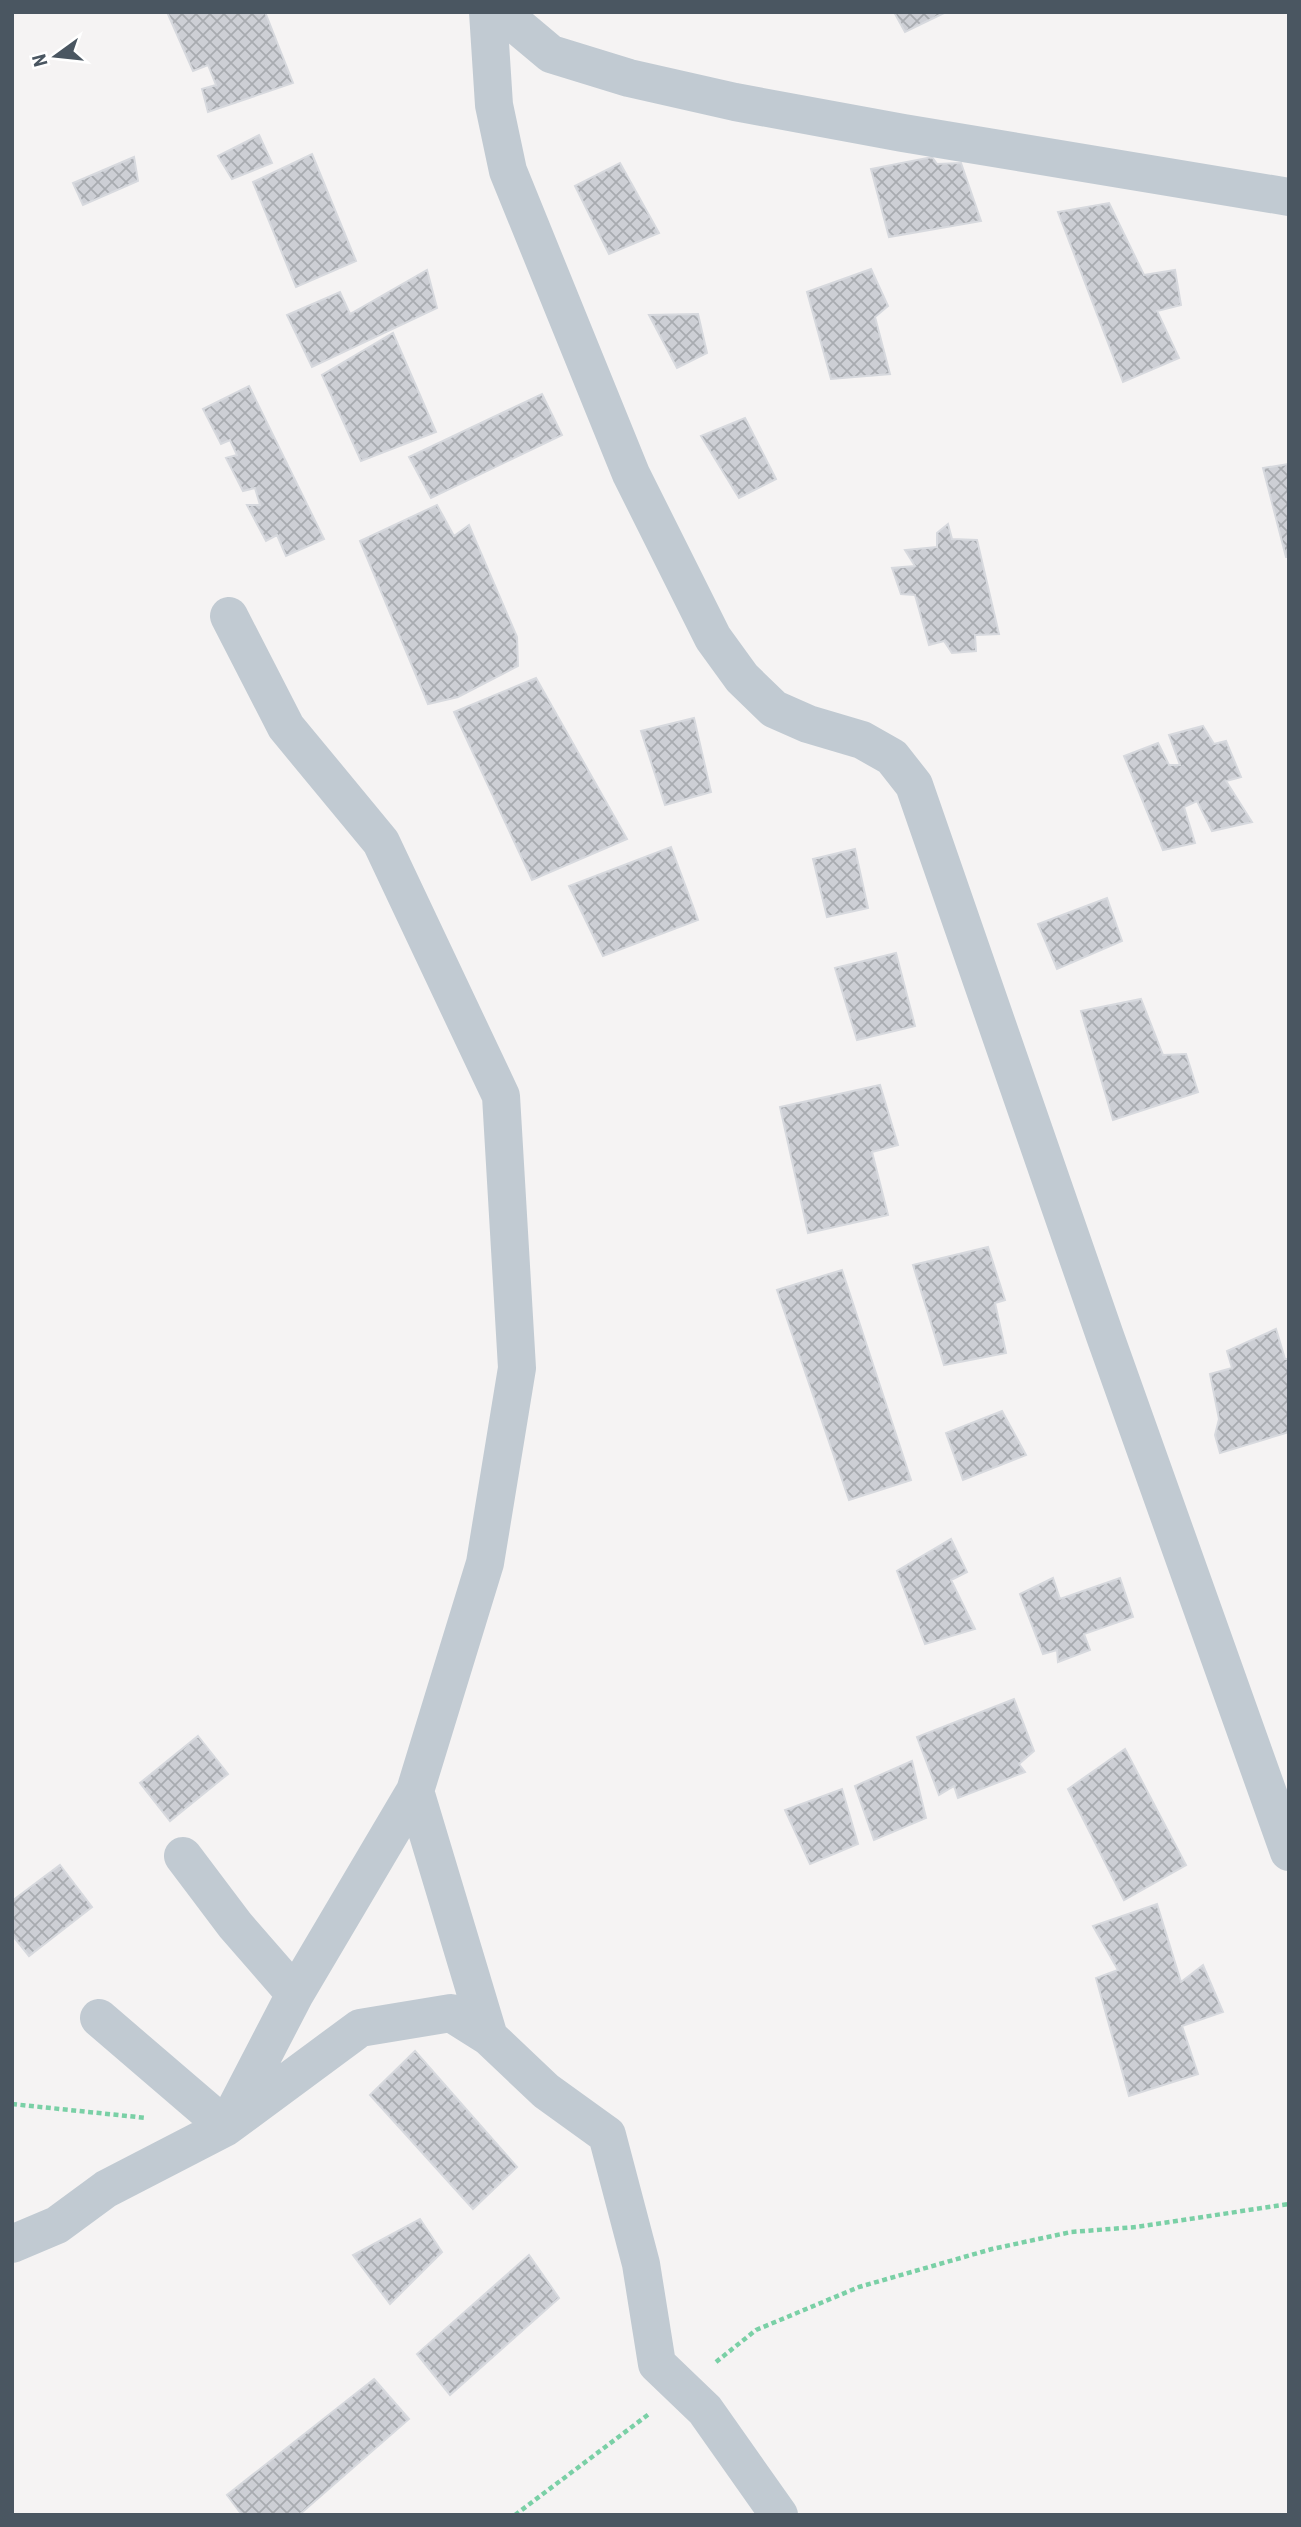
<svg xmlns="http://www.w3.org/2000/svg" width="1301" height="2527" font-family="'Roboto Condensed',sans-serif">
<defs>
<pattern id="building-cross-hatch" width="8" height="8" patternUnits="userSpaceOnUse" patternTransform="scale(1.75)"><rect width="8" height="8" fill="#cdcfd5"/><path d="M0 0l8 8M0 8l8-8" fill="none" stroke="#a8abb0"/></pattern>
</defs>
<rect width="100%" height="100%" fill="#f5f3f3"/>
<!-- building -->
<path fill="url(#building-cross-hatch)" stroke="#d7d9de" stroke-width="2" d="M167,12H265L293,83L208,112L202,89L216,85L208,65L193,71Z
M894,12H946L905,32Z
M259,135L272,163L232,179L218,156Z
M312,154L356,261L296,287L253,182Z
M134,157L138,181L83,205L73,183Z
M932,157L937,164L961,163L981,221L889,237L871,169Z
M620,163L659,233L609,254L575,186Z
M1109,203L1144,275L1175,270L1181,305L1157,311L1179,358L1123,382L1058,212Z
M871,269L888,306L875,317L890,374L831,379L807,292Z
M427,270L437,308L312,367L287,315L340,292L350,314Z
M698,314L707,353L677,368L649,315Z
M393,333L436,432L361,461L322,375Z
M249,386L324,539L286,556L277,535L266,541L247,505H260L255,488L243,491L226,458L237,455L230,440L221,444L203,409Z
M542,394L562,435L431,498L409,457Z
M745,418L776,479L739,498L701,436Z
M1289,464V557H1286L1263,468Z
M437,505L454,536L469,525L517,637L518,666L458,697L428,704L360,541Z
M948,524L952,539L977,540L999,634L975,635L976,651L952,653L944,641L929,645L915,595L901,594L892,568L915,566L905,550L937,547V533Z
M536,678L627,839L532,880L454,712Z
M694,718L711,792L665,805L641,731Z
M1203,726L1214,744L1226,741L1241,777L1226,781L1252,822L1212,831L1197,801L1184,807L1195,843L1163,850L1124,756L1158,743L1169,765H1180L1169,735Z
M671,847L698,920L603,956L569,886Z
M855,849L868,908L827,917L813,859Z
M1107,898L1122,941L1057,969L1038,924Z
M896,953L915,1026L857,1040L835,968Z
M1141,999L1163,1055L1186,1054L1198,1092L1113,1120L1081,1011Z
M880,1085L898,1145L872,1152L888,1215L808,1233L780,1107Z
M988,1247L1005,1300L995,1303L1006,1353L944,1365L913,1265Z
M842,1270L911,1480L849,1500L777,1290Z
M1276,1329L1285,1359H1289V1432L1220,1453L1215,1435L1219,1419L1210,1374L1232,1368L1227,1351Z
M1002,1411L1026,1455L963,1480L946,1433Z
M951,1539L967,1572L951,1580L975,1629L925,1644L897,1571Z
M1053,1578L1060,1599L1120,1578L1133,1617L1084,1634L1090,1650L1058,1662L1057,1650L1043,1654L1020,1594Z
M1014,1699L1034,1751L1019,1764L1025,1772L958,1798L954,1786L939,1795L917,1737Z
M198,1736L228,1774L170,1821L140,1783Z
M1125,1749L1186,1865L1124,1900L1068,1789Z
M912,1761L926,1818L874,1840L855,1786Z
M842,1789L858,1844L810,1864L785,1810Z
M60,1865L92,1907L29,1956L12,1935V1901Z
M1157,1904L1181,1982L1203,1965L1223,2012L1182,2026L1198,2074L1129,2096L1096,1978L1118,1970L1093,1926Z
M415,2051L517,2167L473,2209L370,2095Z
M420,2219L442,2252L390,2304L353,2255Z
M529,2255L559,2298L450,2395L417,2354Z
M374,2379L409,2419L299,2515H242L227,2495Z"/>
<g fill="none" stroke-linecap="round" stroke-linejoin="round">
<!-- path -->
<path stroke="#7ad0a6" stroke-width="4.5" stroke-dasharray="5 3.5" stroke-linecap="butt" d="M12,2104L147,2118
M716,2362L756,2330L859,2287L992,2249L1071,2232L1136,2227L1289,2204
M515,2515L649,2414"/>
<!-- minor -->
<path stroke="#c1cad2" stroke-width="38" d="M488,12L494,105L508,171L631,474L713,638L742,678L774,709L808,724L862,740L892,757L914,785L1105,1336L1289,1852
M501,12L551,54L629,78L735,102L903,133L1289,197
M415,1791L489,2037
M183,1856L235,1925L295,1994
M99,2018L226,2127L360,2028L451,2013L489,2037L546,2091L607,2135L641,2264L657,2364L705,2410L779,2515
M12,2244L57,2225L106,2189L226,2127L295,1994L415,1791L485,1563L517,1368L501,1096L381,842L286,727L229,616"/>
</g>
<!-- border -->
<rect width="1301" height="2527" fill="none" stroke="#4a5661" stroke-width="28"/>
<!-- north arrow -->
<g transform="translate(56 56) rotate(255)" stroke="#ffffff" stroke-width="5" paint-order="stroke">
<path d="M0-5L12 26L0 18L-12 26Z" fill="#4a5661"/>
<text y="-10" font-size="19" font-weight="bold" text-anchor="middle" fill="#4a5661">N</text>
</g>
</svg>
